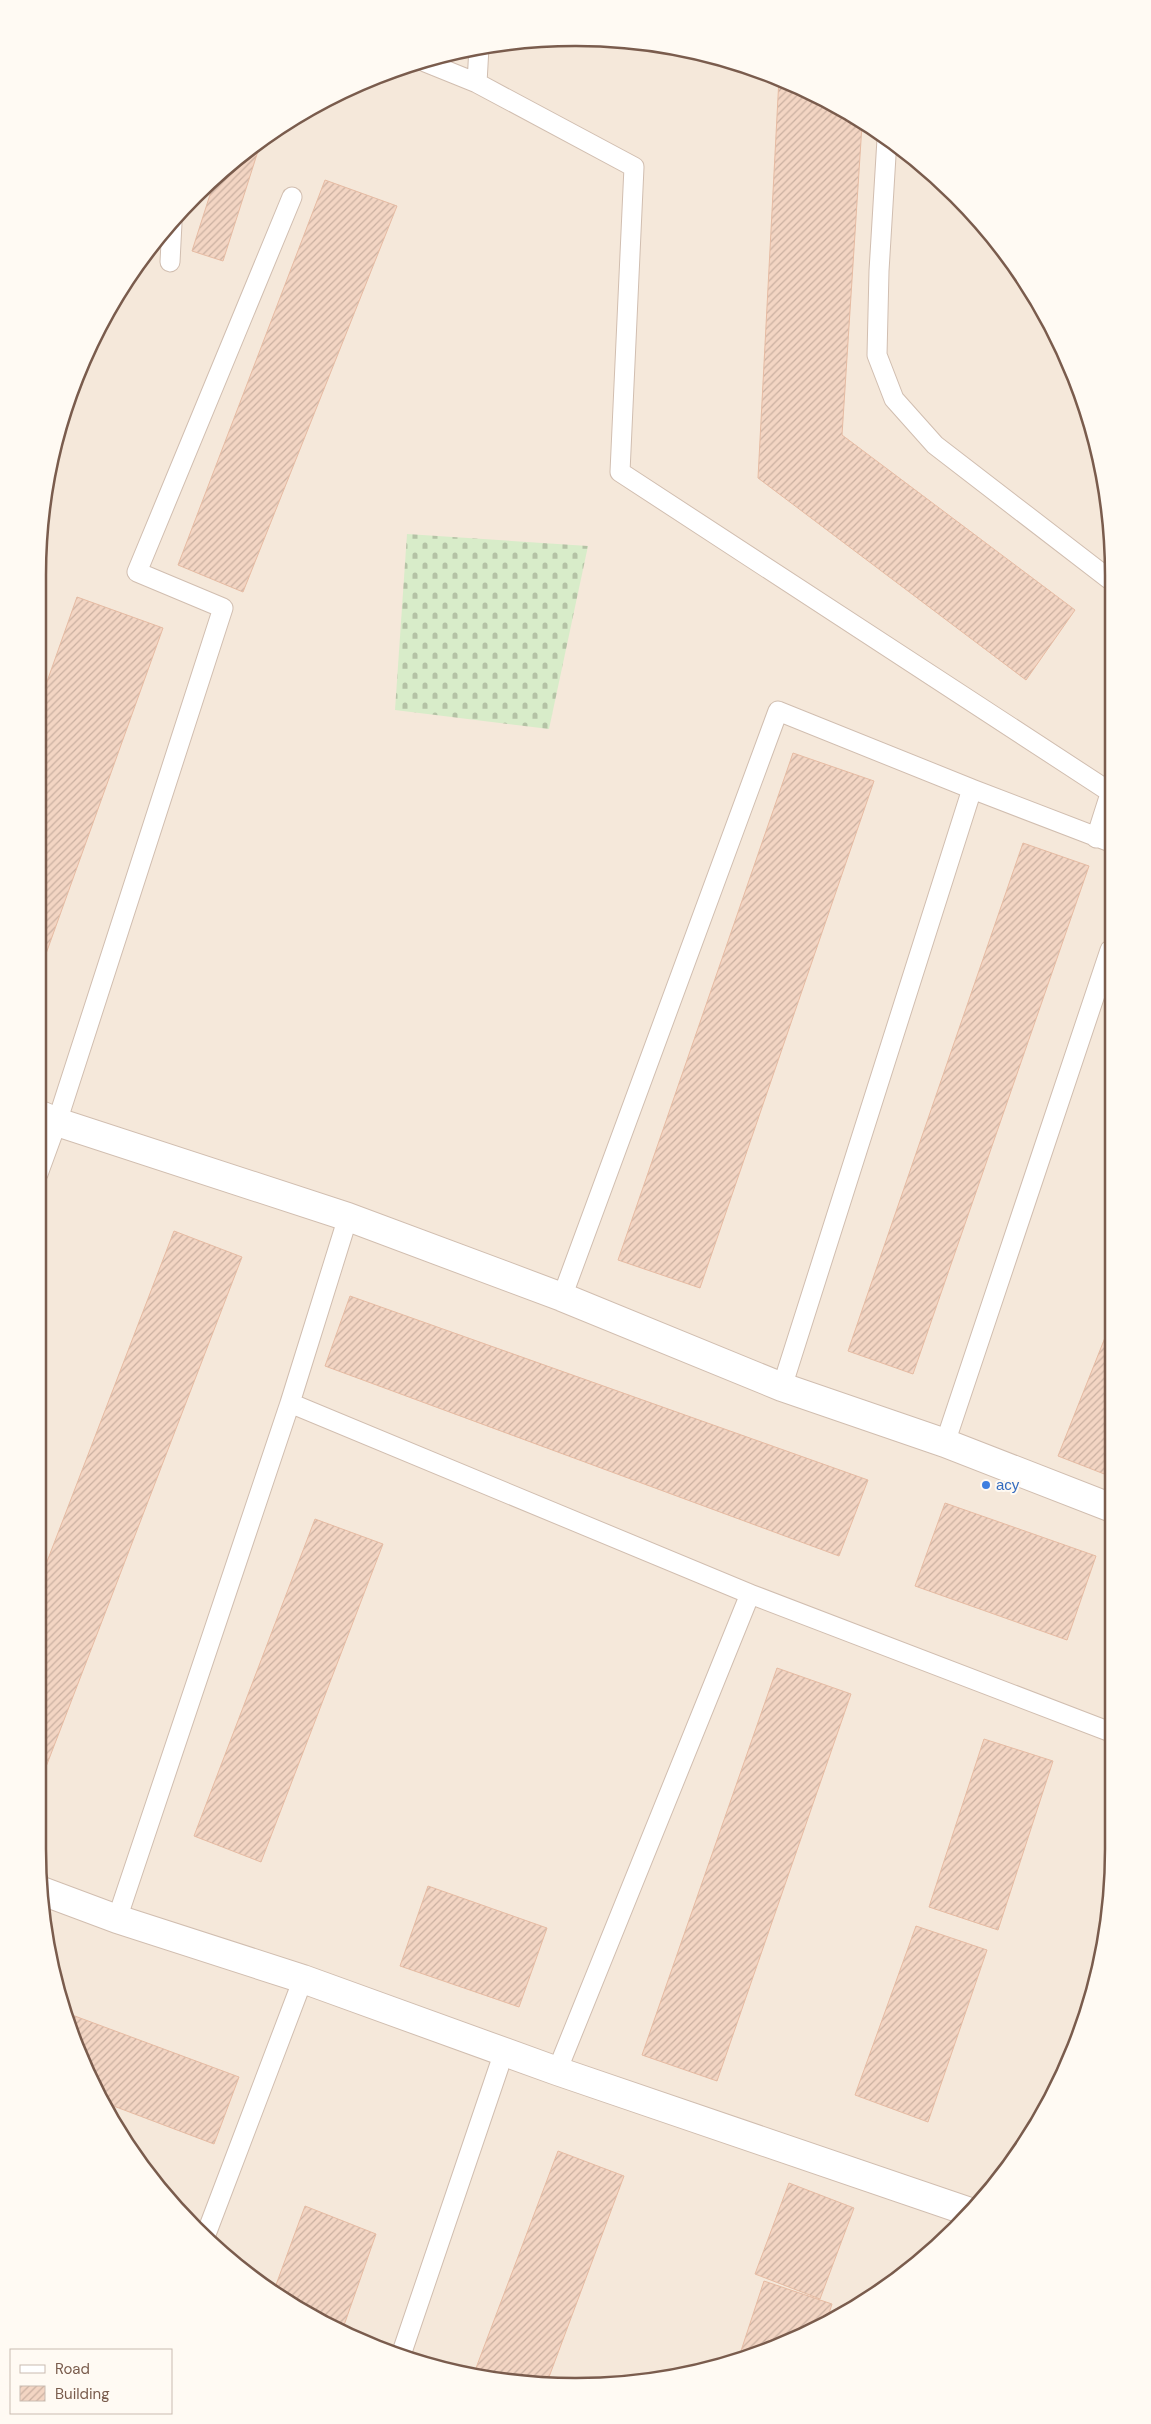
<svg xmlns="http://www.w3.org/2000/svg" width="1151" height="2424" font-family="'DM Sans',sans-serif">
<defs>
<pattern id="cemetery-stones" width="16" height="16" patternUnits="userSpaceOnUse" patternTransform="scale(1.25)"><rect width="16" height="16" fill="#d8ecc9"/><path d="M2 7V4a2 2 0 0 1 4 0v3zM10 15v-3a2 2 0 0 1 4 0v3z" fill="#b4c2a5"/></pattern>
<pattern id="building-hatch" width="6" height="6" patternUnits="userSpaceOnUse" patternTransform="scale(1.25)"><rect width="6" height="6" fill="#f3d5c3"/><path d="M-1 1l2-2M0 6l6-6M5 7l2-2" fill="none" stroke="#cab0a1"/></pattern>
</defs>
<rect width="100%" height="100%" fill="#fdf6ec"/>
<!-- residential -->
<path fill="#f5e8da" d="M576,38L681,48L782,79L903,149L1002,248L1073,370L1109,505L1113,1849L1103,1954L1072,2055L1023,2148L956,2229L903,2275L814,2331L715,2368L645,2382L541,2385L470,2376L369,2345L277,2296L221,2253L149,2176L109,2117L66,2022L48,1953L38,1848V575L48,470L79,369L128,276L195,195L277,128L370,78L471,48Z"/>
<!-- cemetery -->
<path fill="url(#cemetery-stones)" d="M407,534L588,546L549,729L395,710Z"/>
<!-- building -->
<path fill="url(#building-hatch)" stroke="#e6bba3" d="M779,78L862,125L842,435L1075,610L1026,680L758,478Z
M251,149L258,151L223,261L192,251L215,179Z
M325,180L397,206L243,592L178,565Z
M77,597L163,628L38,976V707Z
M793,753L874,781L700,1288L618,1260Z
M1023,843L1089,866L913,1374L848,1351Z
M174,1231L242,1257L44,1772L38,1769V1585Z
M350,1296L868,1480L839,1556L325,1366Z
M1112,1320V1477L1058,1456Z
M945,1503L1096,1556L1067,1640L915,1586Z
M315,1519L383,1544L261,1862L194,1836Z
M777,1668L851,1694L717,2081L642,2055Z
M984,1739L1053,1761L998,1930L929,1907Z
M428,1886L547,1928L519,2007L400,1966Z
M916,1926L987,1950L928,2122L855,2095Z
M64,2012L239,2077L214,2144L103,2102Z
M558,2151L624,2176L546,2385L473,2376Z
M789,2183L854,2208L820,2299L755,2274Z
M305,2206L376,2234L342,2331L273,2293Z
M764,2281L832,2304L826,2323L814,2331L738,2360Z"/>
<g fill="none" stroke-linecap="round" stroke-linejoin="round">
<!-- service casing -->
<g stroke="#d1beb0" stroke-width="21">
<path id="service" d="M425,62L477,83L634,167L620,472L1110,792
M477,83L479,47
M887,139L879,271L877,355L894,399L935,445L1109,579
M170,262L172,223
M1096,838L1110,794
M38,1174L57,1122L223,608L137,572L292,197
M348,1217L290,1403L750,1594L557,2071
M562,1297L778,711L972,789
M782,1387L972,789L1110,842
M945,1443L1110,950
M750,1594L1113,1733
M117,1919L290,1403
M205,2237L303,1979
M401,2355L504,2052"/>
</g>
<!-- minor casing -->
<g stroke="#d1beb0" stroke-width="30">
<path id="minor" d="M38,1114L57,1122L348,1217L562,1297L782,1387L945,1443L1112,1508
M42,1891L117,1919L303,1979L557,2071L970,2212"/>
</g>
<!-- service -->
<use href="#service" stroke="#fff" stroke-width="19"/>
<!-- minor -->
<use href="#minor" stroke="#fff" stroke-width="28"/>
</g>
<!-- markers -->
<circle fill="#3f7fe0" stroke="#fffaf3" stroke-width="2" cx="986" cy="1485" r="5"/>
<g text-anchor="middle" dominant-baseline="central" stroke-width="4" stroke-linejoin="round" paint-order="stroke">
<!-- shop labels -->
<g font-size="15" fill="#366cbe" stroke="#fffaf3" text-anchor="start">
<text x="996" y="1485">асу</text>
</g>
</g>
<!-- crop -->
<path d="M0 0H1151V2424H0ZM575 46H576A529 529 0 0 1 1105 575V1849A529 529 0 0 1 576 2378H575A529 529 0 0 1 46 1849V575A529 529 0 0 1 575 46Z" fill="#fffaf3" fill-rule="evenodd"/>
<path fill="none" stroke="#7a5c4d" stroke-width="2.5" d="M575 46H576A529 529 0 0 1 1105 575V1849A529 529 0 0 1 576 2378H575A529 529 0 0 1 46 1849V575A529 529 0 0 1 575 46Z"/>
<!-- legend -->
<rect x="10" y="2349" width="162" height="65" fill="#fffaf3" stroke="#cabbb1"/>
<rect x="20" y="2365" width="25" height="8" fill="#ffffff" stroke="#cabbb1"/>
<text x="55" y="2374" font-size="15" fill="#7a5c4d">Road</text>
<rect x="20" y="2386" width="25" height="15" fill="url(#building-hatch)" stroke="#cabbb1"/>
<text x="55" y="2399" font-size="15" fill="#7a5c4d">Building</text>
</svg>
